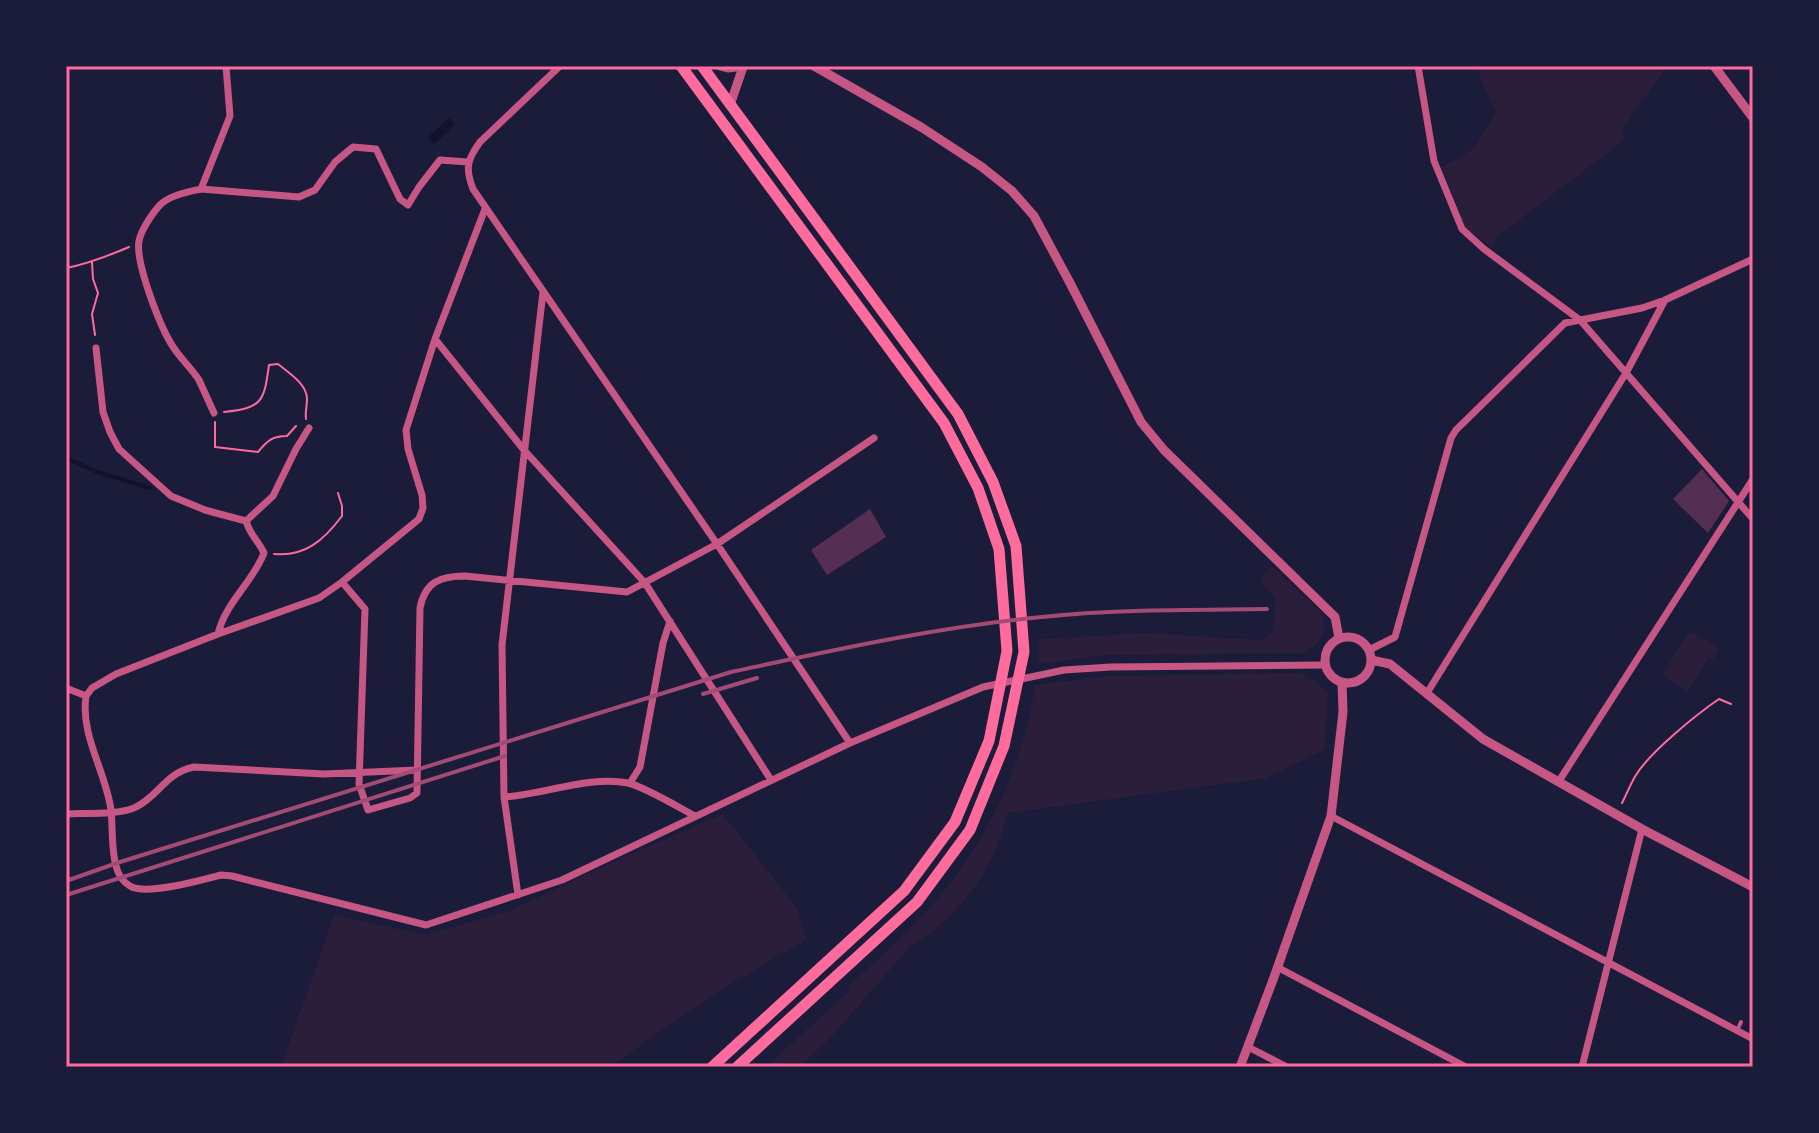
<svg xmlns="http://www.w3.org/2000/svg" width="1819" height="1133" font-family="'PT Sans',sans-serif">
<rect width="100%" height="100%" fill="#1b1b3a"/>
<!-- green -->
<path fill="#2a1e3b" d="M1477,66H1667L1622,130L1625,140L1494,239L1493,248L1465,228L1442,167L1459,158L1475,147L1496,112L1482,83Z
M1272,566L1322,613C1328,632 1321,644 1304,653L1106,655L1039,664V639L1146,633L1263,640L1273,631L1275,598L1259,579Z
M1692,632L1719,649L1713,660L1709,658L1687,691L1662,675L1688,634L1690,635Z
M1297,673C1311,677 1319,682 1328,693L1325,749L1266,778L1008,813C1004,825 1001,838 996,849C981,886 946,927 911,946L833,1035L800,1067H766L851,989L850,985C875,961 902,938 925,913C984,849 1022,771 1035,685L1108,676Z
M723,814L796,907L807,939L721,990L609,1067H281L334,915L426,935L509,911L610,863Z"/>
<!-- water -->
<path fill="#12122b" d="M449,118L455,125L434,144L428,137Z"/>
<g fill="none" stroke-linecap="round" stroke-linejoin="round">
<!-- stream -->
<path stroke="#12122b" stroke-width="4" d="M66,453L69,459L97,472L150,488"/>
</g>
<!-- building -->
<path fill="#542f53" d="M1702,469L1729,501L1708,533L1673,499Z
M870,509L886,537L827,575L811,550Z"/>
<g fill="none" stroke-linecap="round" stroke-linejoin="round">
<!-- path -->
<path stroke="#ff6b9d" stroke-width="2" d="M92,262L93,279L98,293L92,314L95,335
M66,268C88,264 108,256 129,247
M224,412C263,408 264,401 269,365L278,364C289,373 307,384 307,399C307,407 305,411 306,419
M215,422V447L258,452C267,441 272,436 287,436L296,426
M274,554C305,557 324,540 342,516V506L338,493
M1622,803C1627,793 1631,783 1636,775C1650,752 1697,714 1719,699L1731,704"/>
<!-- service -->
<path stroke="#c65784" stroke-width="4" d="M1752,1000L1753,997
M1737,1031L1741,1022"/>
<!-- minor -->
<path stroke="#c65784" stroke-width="7" d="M560,66L480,142C467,160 465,168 473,189L717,544L850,743
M1418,66L1434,161L1462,229L1484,249L1580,320L1753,519
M201,189L299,197L315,190L335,162L353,147L376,149L400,199L408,205L419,187L440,160L468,162
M435,339L524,450L645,583L771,780
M96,348L103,412L110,432L119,449L171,496L205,510L246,521
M214,413C209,402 204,391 199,380C192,369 183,361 176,351C162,333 135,263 139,241C141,230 153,212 161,204C171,195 188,192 201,189L230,116L226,66
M246,521L273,496L296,449L309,428
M342,582L365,609L359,784L368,810L410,798L417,793L420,608C425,582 440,576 465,576L627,592L717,544L874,438
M218,634C225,603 253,582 264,553C258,540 250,535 246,521
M1369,650L1395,637L1451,438L1456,430L1565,323L1642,308L1665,300L1753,259
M66,688L86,696
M1427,693L1626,373L1665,300
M86,696C80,735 106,772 111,810C113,829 111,848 116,866C118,874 123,882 130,886C146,896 202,880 221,875L232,876L426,925L562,880L850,743L983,687L1064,670L1111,667L1325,665
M86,696L92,688L116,674L218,634L319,598L342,582L419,519L423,508L422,495L408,449L406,430L435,339L485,209
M1559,781L1753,479
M630,783L640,767L663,643L670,621
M504,797C542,795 591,775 628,783C645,787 678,807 695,816
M66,814C85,813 121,815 136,807C160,795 165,773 194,767L324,774L417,770
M1331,816L1753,1039
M518,895L504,797L502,645L543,292
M1277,967L1466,1067
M1248,1047L1287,1067
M1582,1067L1642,829"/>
<!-- tertiary -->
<path stroke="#c65784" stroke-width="9" d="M720,66L728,68L744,66
M814,66L921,127L982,167L1012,191L1034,216L1070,283L1141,422L1164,450L1335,617L1339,638
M1714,66L1753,118
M730,105L743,67
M1325 660a23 23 0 1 1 46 0a23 23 0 1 1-46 0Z
M1371,660L1390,664L1483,739L1642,829L1753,887
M1240,1067L1273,980L1331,816L1343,712L1342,682"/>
<!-- primary -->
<path stroke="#ff6b9d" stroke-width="11" d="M681,66L944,423L978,488L999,549L1007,651L989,741L955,822L904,891L712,1067
M702,66L958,414L993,482L1016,546L1024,652L1004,746L970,830L917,902L737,1067"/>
<!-- rail -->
<path stroke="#a44b75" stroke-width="4" d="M703,694L757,678
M66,881L120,862L731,672C834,650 937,627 1042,617C1117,609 1192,610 1267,609
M66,895L505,756"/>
</g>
<!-- border -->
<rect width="1819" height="1133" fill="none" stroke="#1b1b3a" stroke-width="136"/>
<rect x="68" y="68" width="1683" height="997" fill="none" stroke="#ff6b9d" stroke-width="3"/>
</svg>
